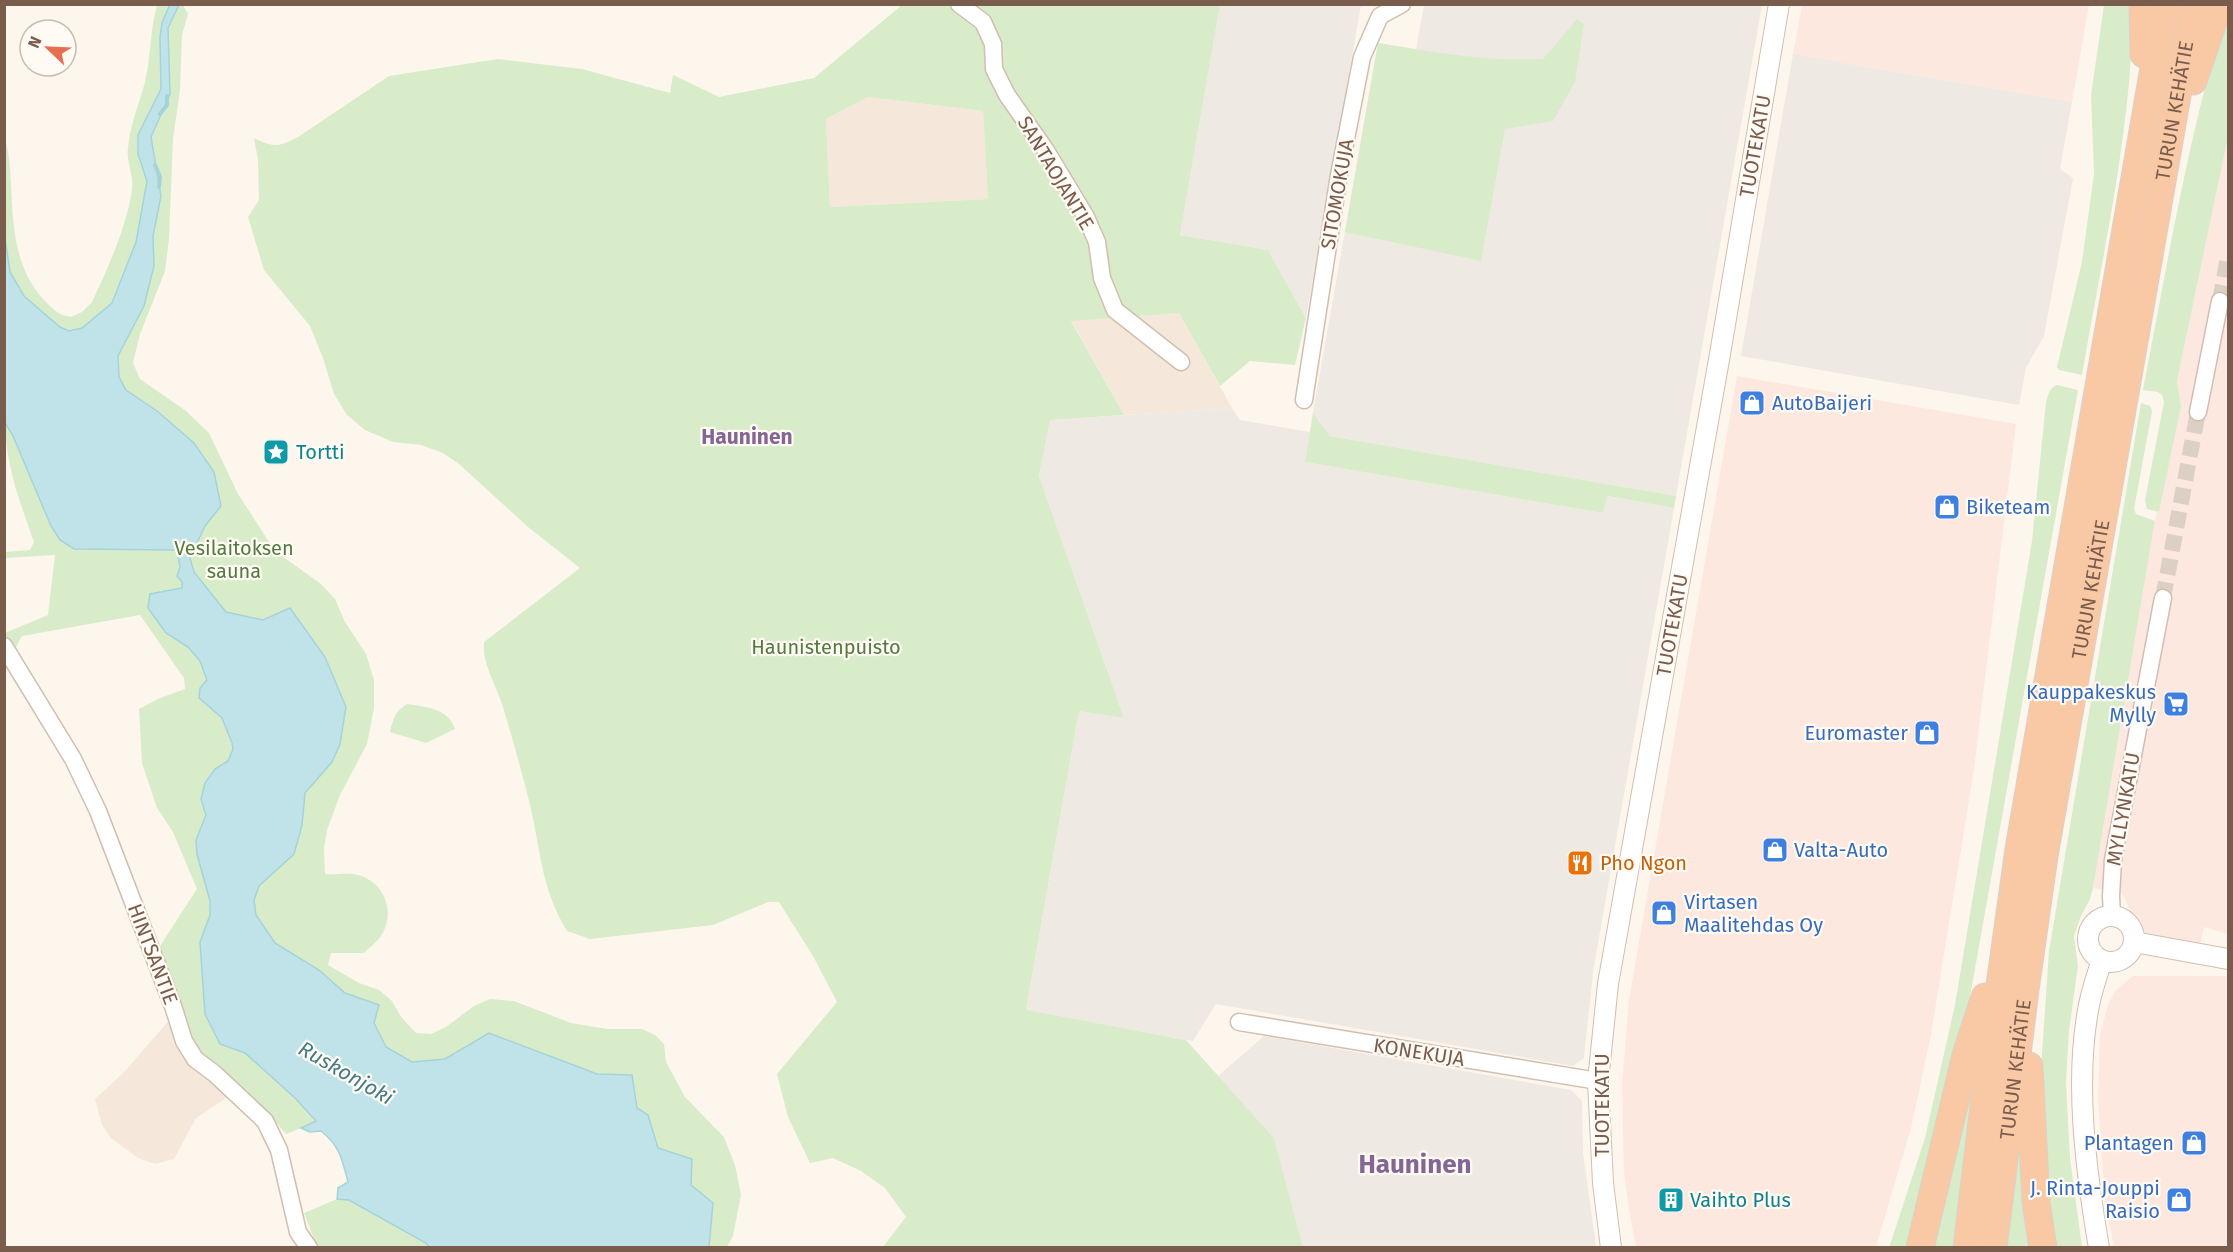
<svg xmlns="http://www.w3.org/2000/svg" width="2233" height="1252" font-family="'Fira Sans',sans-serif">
<rect width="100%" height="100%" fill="#fdf6ec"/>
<!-- residential -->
<path fill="#f5e8da" d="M868,97L983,111L988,199L830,207L826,119Z
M1179,313L1232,408L1124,415L1071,320Z
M171,1018L231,1095L196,1118L174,1159L155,1164L138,1158L111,1138L102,1125L95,1099L125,1071Z"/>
<!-- commercial -->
<path fill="#fde8e0" d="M1802,5H2089L2072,102L1793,54Z
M2228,137V934L2204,927L2200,946L2162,938L2145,933L2130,910L2122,893L2093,888L2155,521L2181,406L2177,381Z
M1737,376L2016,424L1974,769L1931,1035L1911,1128L1876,1247H1636L1630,1215L1624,1172L1622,1086L1629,1000Z
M2133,976H2228V1247H2114L2105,1202L2098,1098L2100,1035L2108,1004L2116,990Z"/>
<!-- industrial -->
<path fill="#efe9e4" d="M1220,5H1361L1306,318L1268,250L1180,235Z
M1424,5H1762L1676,496L1330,436L1313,413L1378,43L1416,49Z
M1793,54L2072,102L2060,169L2073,178L2044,336L2026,368L2019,405L1741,356Z
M1232,408L1240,420L1310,432L1305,462L1603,513L1606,496L1674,508L1593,972L1584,1058L1573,1066L1216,1004L1193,1041L1026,1011L1079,711L1124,718L1039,476L1050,420Z
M1264,1036L1571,1090L1582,1101L1583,1152L1596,1247H1303L1274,1138L1218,1076Z"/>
<!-- green -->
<path fill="#d8ecc9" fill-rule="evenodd" d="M157,5H170L160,37L161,89L138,135V155L147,181L136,242L112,303L82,328L69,331L60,327L24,296L10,272L5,238L4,138C10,152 10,169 11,184C13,225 14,269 45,301C54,310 59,315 71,317L82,312L92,302C108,268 127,226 132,189C134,175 126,162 128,148C130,125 139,104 145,82C151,56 150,30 157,5Z
M178,5H183L188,14L182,35L180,90L173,139L169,239L165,271L140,334L133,363L140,379L186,411L209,433L238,494L275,551L321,584L335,599L345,622L366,654L374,680V708L367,744L340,795L327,830L324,848L325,874C335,875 348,872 358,875C385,882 396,913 381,936C377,942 369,948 364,953H331L328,965L359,983L379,990L391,1000L402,1018L416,1033L431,1034L446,1027L474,1006L490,999L514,1001L571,1023L607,1029H642L655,1035L664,1044L666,1062L685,1097L724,1137L735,1165L741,1195L733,1236L727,1247H709L713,1203L690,1185L692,1159L658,1148L648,1115L637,1108L632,1075L597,1074L490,1033L445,1059L412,1062L386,1047L374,1023L379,1005L345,994L319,970L275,943L256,915L254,900L259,886L294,854L302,825L305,793L332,762L263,620L226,612L194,572L190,558L205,526L221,506L214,472L193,443L157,411L126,390L119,377L118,356L144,306L154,266L153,236L161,196L151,137L170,94L168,28Z
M902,5H1220L1180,235L1268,250L1306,318L1295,365L1250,361L1220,386L1179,313L1071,321L1124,415L1050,420L1039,476L1124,718L1079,711L1026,1010L1186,1040L1274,1138L1303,1247H883L906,1217L885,1188L861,1171L833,1158L810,1163L788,1117L777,1074L837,1002L813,956L779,902H768L713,925L590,939L567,931C542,890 541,854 531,809C523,775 513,741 503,707C497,686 482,665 484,642L580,568L528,527L459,464L443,453L421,445L393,442L365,430L347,415L334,394L323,358L310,326L264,270L248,217L259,200L258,160L254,138C274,148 279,147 298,137L389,76L498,59L582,69L670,93L673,75L719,97L814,78ZM868,97L983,111L988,199L830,207L826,119Z
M2104,5H2133C2132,129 2103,252 2082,375L2059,370L2057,367L2082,262L2094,174L2091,95Z
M2228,6V137L2177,381L2181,406L2159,512L2147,509L2145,500L2164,402L2162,395L2158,392L2143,390C2168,260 2189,131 2228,6Z
M1577,19L1584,24L1575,82L1553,121L1505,129L1481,261L1345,232L1378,43C1432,52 1488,62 1543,59Z
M2057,385L2078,390L1968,1008L1913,1247L1889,1248L1925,1138L1955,1005L2032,541L2046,402C2048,395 2049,388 2057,385Z
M2141,403L2150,406L2152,411L2134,509L2136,514L2155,521L2093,888L2090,899L2081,916L2074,936L2078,966L2069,1031L2066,1082L2070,1158L2082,1247L2053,1248L2041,1139L2042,1054L2049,951Z
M1313,413L1330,436L1676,496L1674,508L1607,496L1603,513L1305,462Z
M5,421L13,436L51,526L119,550H177L182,588L150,594L166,633L188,647L200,661L207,680L200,688L199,698L222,718L232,743L233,749L228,761L215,769L201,799L206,815L196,840L197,854L210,901V915L200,942L220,1044L245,1053L295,1098L316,1122L286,1134L268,1113L216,1068L199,1050L182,1022L172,980L160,946L197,889L173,832L157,808L142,763L139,709L160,698L185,689L184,678L140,615L22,636L15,649L5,635V633L48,615L55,555L5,558V552L30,550L34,542C20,503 5,463 5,421Z
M407,704C426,707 448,708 455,729L426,743L390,732C393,719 395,711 407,704Z
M1976,1057L1954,1247L1925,1248Z
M2019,1130L2034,1247L2005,1248Z
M337,1199L349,1200L426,1243L429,1247H317L304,1213Z"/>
<!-- water -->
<path fill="#bfe3e8" stroke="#a5d3da" stroke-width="1.5" d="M170,4L179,5L168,28L170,94L151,137L161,196L153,236L154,266L144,306L118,356L119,377L126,390L157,411L194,443L214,472L221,506L205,526L190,558L194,572L226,612L263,620L290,608L325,657L346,707L340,744L332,762L305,793L302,825L294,854L259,886L254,900L256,915L275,943L319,970L345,993L379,1005L374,1023L386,1047L412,1062L445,1059L489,1033L597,1074L632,1075L637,1108L648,1115L658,1148L692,1159L691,1185L713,1203L709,1247H429L426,1243L349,1200L337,1199L338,1188L348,1182C342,1159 340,1146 321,1131L310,1132L301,1128L316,1121L295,1098L245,1053L220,1044L205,1014L200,942L210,915V901L197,854L196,840L206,815L201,799L205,783L215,769L228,761L233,749L232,743L222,718L199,698L200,688L207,680L200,661L188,647L166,633L148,608L150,594L182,588V582L177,576L180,567L177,550L74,549L60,540L51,526L13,436L4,421L5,238L10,272L24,296L60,327L69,331L82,328L112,303L136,242L147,181L138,154V135L161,89L160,37L162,23Z"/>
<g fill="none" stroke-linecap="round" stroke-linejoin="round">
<!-- stream -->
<path stroke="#a5d3da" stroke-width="4" d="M160,114L167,105V96
M155,165L160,177L159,187"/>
<!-- minor-tunnel -->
<path stroke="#dcd0c4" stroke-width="16" stroke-dasharray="16 8" stroke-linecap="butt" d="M2220,301L2228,257
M2163,598L2198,412"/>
<!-- minor casing -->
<g stroke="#d1beb0" stroke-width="19">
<path id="minor" d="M959,4L983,22L993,44L994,69L1007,95L1045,149L1086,217L1097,242L1102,278L1115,310L1181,362
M1304,400L1339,175L1362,57L1380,16L1402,4
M2198,412L2220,301
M4,646L73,759L98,811L174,1009L184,1041L195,1059L215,1074L265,1121L279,1150L298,1232L309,1248
M2112,915L2111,896L2113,860L2163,598
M1239,1022L1598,1081"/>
</g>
<!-- tertiary casing -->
<g stroke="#d1beb0" stroke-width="22">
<path id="tertiary" d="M2088 939a23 23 0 1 1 46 0a23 23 0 1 1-46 0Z
M2134,942L2228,959
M1611,1248L1603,1183L1598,1081L1608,984L1720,354L1779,4
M2099,1248C2086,1171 2074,1081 2089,1005C2092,990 2097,975 2102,960"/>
</g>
<!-- trunk casing -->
<g stroke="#dad1cd" stroke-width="29">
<g id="trunk">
<path d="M2143,4L2144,54"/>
<path d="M2193,81L2219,4"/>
<path d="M2029,1066L2036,1202L2043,1248"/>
<path d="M1920,1248L1966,1055L1985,997"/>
<path d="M1967,1248L1989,1064L2019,849L2165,4"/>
<path id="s1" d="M1993,1248L2025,990L2044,856L2193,4"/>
</g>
</g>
<!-- minor -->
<use href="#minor" stroke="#fff" stroke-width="16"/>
<!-- tertiary -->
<use href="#tertiary" stroke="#fff" stroke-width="20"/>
<!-- trunk -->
<use href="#trunk" stroke="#f9c8a4" stroke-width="27"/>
</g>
<!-- icons -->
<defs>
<g id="shop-square" transform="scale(1.35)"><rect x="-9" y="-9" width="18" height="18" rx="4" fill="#3f7fe0" stroke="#fffaf3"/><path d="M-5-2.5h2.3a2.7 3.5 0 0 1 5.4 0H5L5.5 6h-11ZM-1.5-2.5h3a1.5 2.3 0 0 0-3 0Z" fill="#fff"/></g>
<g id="sight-square" transform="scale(1.35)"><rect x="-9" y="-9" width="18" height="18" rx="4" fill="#0f9aa8" stroke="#fffaf3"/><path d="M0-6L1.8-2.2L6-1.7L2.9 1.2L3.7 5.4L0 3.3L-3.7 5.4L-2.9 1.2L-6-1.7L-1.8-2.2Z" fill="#fff"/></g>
<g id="supermarket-square" transform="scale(1.35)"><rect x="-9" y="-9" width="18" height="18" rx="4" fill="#3f7fe0" stroke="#fffaf3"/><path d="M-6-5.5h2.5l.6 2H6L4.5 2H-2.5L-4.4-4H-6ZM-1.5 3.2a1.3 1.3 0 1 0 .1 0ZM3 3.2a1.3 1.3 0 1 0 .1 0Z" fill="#fff"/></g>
<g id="restaurant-square" transform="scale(1.35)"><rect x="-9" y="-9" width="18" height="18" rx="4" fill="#e8710a" stroke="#fffaf3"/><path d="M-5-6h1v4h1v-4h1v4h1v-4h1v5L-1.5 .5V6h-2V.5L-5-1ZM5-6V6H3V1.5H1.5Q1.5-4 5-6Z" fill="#fff"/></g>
<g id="building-square" transform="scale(1.35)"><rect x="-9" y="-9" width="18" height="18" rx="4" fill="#0f9aa8" stroke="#fffaf3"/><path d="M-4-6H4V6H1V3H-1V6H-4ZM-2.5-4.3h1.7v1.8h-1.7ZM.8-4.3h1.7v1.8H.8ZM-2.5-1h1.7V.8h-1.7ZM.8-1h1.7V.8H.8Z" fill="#fff"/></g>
</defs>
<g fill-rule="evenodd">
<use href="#shop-square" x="1752" y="403"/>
<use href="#sight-square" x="276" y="452"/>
<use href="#shop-square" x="1947" y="507"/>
<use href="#supermarket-square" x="2176" y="704"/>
<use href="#shop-square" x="1927" y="733"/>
<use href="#shop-square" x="1775" y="850"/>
<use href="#restaurant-square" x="1580" y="863"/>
<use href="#shop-square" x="1664" y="913"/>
<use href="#shop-square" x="2194" y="1143"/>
<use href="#building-square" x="1671" y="1200"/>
<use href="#shop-square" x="2179" y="1200"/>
</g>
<g text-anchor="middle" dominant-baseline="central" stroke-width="4.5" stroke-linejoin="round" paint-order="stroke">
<!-- street labels -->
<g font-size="20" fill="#7a5c4d" stroke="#fffaf3">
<text stroke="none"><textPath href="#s1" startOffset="1152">TURUN KEHÄTIE</textPath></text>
<text transform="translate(1755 146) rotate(-80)">TUOTEKATU</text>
<text transform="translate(1056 173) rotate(59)">SANTAOJANTIE</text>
<text transform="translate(1337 194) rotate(-80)">SITOMOKUJA</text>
<text stroke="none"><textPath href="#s1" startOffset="666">TURUN KEHÄTIE</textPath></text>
<text transform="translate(1672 625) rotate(-80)">TUOTEKATU</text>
<text transform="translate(2123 809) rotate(-80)">MYLLYNKATU</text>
<text transform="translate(153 954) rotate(69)">HINTSANTIE</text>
<text transform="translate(1419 1052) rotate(9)">KONEKUJA</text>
<text stroke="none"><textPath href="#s1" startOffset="180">TURUN KEHÄTIE</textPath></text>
<text transform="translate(1602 1105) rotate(-90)">TUOTEKATU</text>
</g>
<!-- shop labels -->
<g font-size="20" fill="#366cbe" stroke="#fffaf3" text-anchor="start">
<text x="1772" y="403">AutoBaijeri</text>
<text x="1966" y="507">Biketeam</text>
<text x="2156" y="692" text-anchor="end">Kauppakeskus<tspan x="2156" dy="23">Mylly</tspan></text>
<text x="1908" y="733" text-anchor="end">Euromaster</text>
<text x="1794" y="850">Valta-Auto</text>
<text x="1684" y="902">Virtasen<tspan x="1684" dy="23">Maalitehdas Oy</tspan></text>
<text x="2174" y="1143" text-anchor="end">Plantagen</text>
<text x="2160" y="1188" text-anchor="end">J. Rinta-Jouppi<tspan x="2160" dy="23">Raisio</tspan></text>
</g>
<!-- culture labels -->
<g font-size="20" fill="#0d838f" stroke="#fffaf3" text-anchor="start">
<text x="296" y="452">Tortti</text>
<text x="1690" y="1200">Vaihto Plus</text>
</g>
<!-- park labels -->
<g font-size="20" fill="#537a41" stroke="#fffaf3">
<text x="234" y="548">Vesilaitoksen<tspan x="234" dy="23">sauna</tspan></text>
<text x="826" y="647">Haunistenpuisto</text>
</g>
<!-- food labels -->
<g font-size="20" fill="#c56008" stroke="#fffaf3" text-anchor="start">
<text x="1600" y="863">Pho Ngon</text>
</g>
<!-- neighbourhood labels -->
<g font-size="21" font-weight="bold" fill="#846695" stroke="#fffaf3">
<text x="747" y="437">Hauninen</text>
</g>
<!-- water labels -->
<g font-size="21" font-style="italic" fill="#437c86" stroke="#fffaf3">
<text transform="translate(346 1073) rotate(30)">Ruskonjoki</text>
</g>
<!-- district labels -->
<g font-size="26" font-weight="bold" fill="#846695" stroke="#fffaf3">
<text x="1415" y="1164">Hauninen</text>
</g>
</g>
<!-- border -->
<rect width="2233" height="1252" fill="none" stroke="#7a5c4d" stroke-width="12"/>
<!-- north arrow -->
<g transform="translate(48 48) rotate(293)"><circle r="28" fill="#fffaf3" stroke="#cabbb1" stroke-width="1.5"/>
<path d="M0-4.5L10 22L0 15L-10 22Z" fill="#e76f51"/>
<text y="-9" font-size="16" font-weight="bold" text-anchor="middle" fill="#7a5c4d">N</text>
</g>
</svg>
